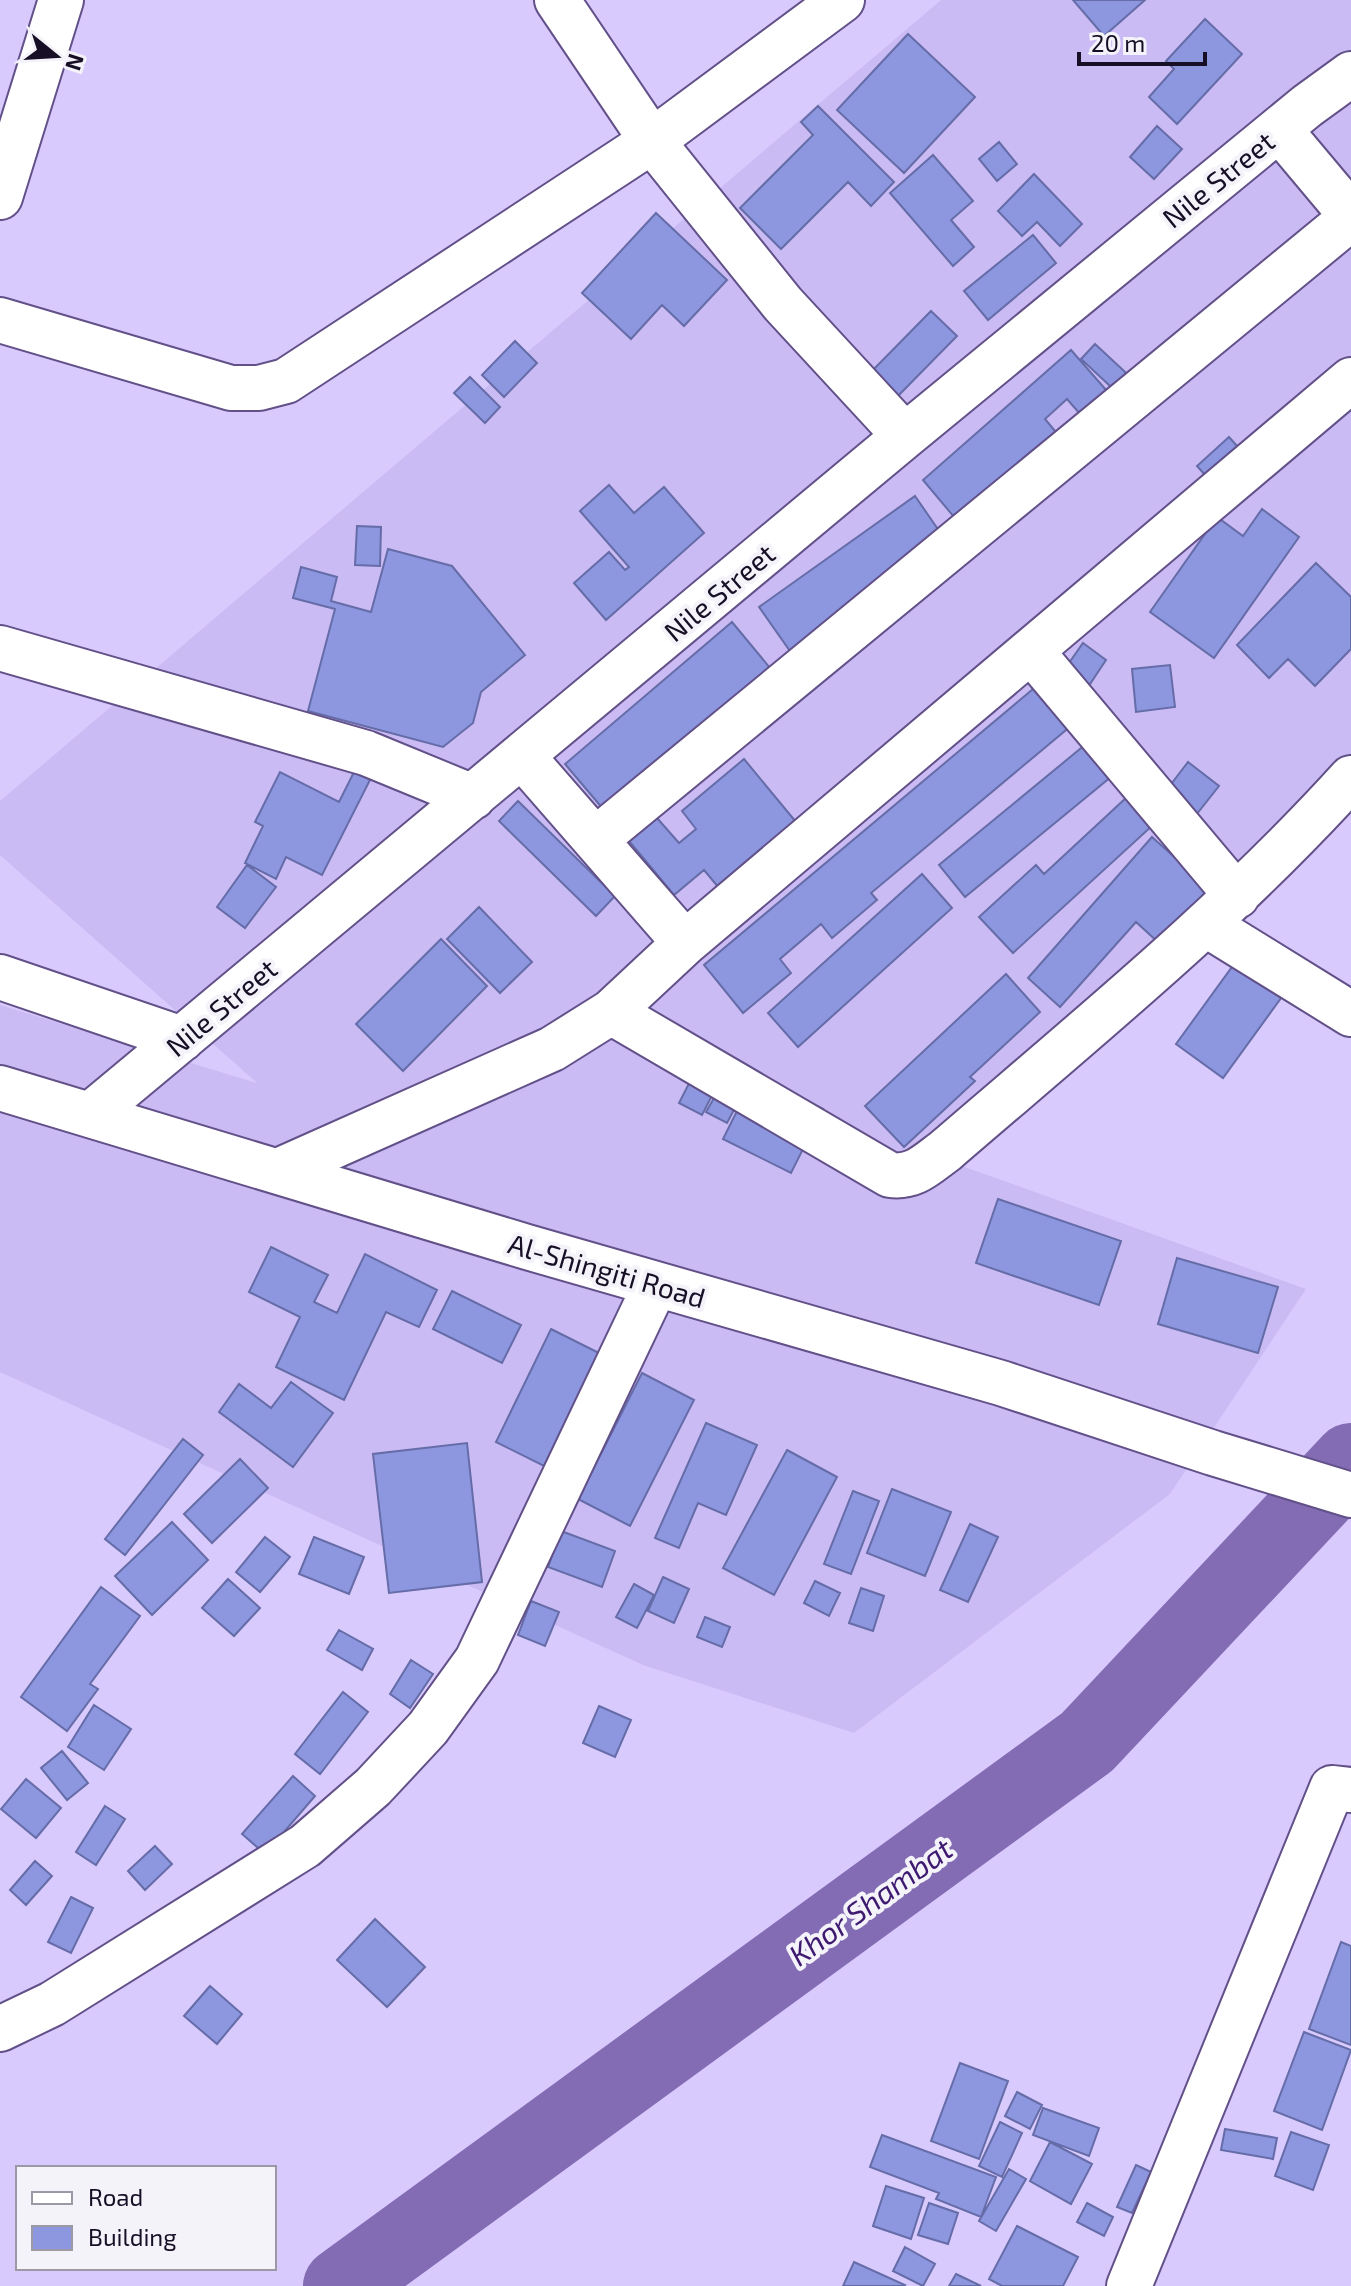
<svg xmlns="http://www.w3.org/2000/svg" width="1351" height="2286" font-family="'Exo 2',sans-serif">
<rect width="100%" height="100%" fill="#d9cafe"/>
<!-- built -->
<path fill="#cbbbf4" d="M941,0H1351V791L934,1156L1306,1289L1170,1494L854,1733L643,1665L0,1372V1005L257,1083L0,855V801Z"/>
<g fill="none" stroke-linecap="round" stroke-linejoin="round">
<!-- river -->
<path stroke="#836cb4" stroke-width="76" d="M341,2286L1087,1742L1351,1461"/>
</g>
<!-- building -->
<path fill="#8d97e0" stroke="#656ca7" stroke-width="2" d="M1073,0H1145L1104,36Z
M1205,19L1242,54L1177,124L1149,97L1174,69L1166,61Z
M908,34L975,97L904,173L837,110Z
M818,106L894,182L871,206L848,182L781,249L740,208L813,135L801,122Z
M1157,126L1182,149L1154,179L1130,157Z
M999,142L1017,164L997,181L979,159Z
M933,155L973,201L951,220L974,247L953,266L890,193Z
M1034,174L1082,224L1060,246L1037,222L1022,236L998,211Z
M656,213L727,280L684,326L662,305L631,339L582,293Z
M1033,235L1056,263L988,320L964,291Z
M931,311L957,336L894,400L869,374Z
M515,341L537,363L504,397L482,375Z
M1095,344L1138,384L1124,399L1081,359Z
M1071,350L1114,399L1087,422L1067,399L1045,419L1065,443L965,530L923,480Z
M470,377L500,407L485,423L454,393Z
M1229,437L1246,456L1214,485L1197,466Z
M609,485L634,513L664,487L704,533L606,620L574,583L609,552L625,570L629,567L580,511Z
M915,496L953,551L797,661L759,607Z
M1262,509L1299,537L1214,658L1150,612L1217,517L1243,536Z
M357,526L381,527L380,566L355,565Z
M388,549L452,566L525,655L481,692L473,723L443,747L308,711L335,609L293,598L301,567L337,577L331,601L371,612Z
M1316,563L1351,597V649L1315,686L1288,659L1269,678L1237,645Z
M732,622L780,680L609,816L565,764Z
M1083,643L1106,660L1086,690L1062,673Z
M1170,665L1175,707L1136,712L1132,669Z
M1039,684L1072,725L871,893L877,900L832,938L821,924L780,959L791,973L743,1013L704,965Z
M1086,744L1112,776L965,897L939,865Z
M744,759L796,822L719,888L704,870L674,895L629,841L657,818L679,843L696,829L682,811Z
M1188,762L1219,786L1192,820L1162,796Z
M357,766L373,774L322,875L286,857L276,879L245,863L263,826L255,822L280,772L339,802Z
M1127,797L1153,825L1013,953L979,917L1036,865L1044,874Z
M518,801L615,896L596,916L499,821Z
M1152,837L1209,888L1160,944L1136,922L1060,1007L1028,978Z
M247,865L276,887L245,928L217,907Z
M922,874L952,908L798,1047L768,1013Z
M479,907L532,962L500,993L447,939Z
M1253,938L1300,972L1223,1078L1176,1044Z
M441,939L487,986L403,1071L356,1024Z
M1006,974L1040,1012L970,1077L975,1081L904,1147L865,1106Z
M706,1050L823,1109L791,1173L723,1139L748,1089L722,1076L702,1115L679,1103Z
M722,1084L742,1095L727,1123L706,1112Z
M998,1199L1121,1241L1099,1305L976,1263Z
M271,1247L328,1275L314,1302L337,1313L365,1254L437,1290L419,1327L386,1312L344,1400L276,1367L300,1317L249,1292Z
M1177,1258L1278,1287L1258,1353L1158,1324Z
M452,1291L521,1325L502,1363L433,1329Z
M551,1329L599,1353L544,1466L496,1442Z
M642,1373L694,1400L630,1526L578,1499Z
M291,1382L333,1413L293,1467L219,1412L239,1384L271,1408Z
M706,1423L757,1445L726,1515L698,1503L679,1548L655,1538Z
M183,1439L203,1455L125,1555L105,1539Z
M467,1443L482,1582L389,1593L373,1454Z
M787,1450L837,1477L774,1595L723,1568Z
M240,1459L268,1488L212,1543L184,1514Z
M892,1489L951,1512L925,1576L867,1553Z
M853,1491L879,1501L851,1574L824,1564Z
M172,1522L208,1560L152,1615L115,1576Z
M970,1524L998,1537L968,1602L940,1590Z
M561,1531L615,1551L602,1587L548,1567Z
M265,1537L290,1557L260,1592L236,1572Z
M314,1537L364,1557L349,1594L299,1574Z
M663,1577L689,1589L674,1623L648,1611Z
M228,1579L260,1608L234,1636L202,1608Z
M815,1581L840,1593L829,1616L804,1603Z
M634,1584L654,1595L637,1628L616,1617Z
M101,1587L140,1616L90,1684L98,1689L67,1731L21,1697Z
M861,1588L884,1596L873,1631L849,1623Z
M531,1601L559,1612L545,1646L518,1635Z
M705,1617L730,1627L722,1647L697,1637Z
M339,1630L373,1649L362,1670L327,1650Z
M411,1660L433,1674L410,1708L390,1694Z
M343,1692L368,1712L320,1774L295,1754Z
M94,1705L131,1729L104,1770L68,1747Z
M599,1706L631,1720L615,1757L583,1743Z
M62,1751L88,1783L67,1800L41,1768Z
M293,1776L315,1796L265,1854L242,1834Z
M26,1779L61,1808L36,1838L1,1809Z
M105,1806L125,1819L96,1865L76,1852Z
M155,1846L172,1864L145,1890L128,1871Z
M35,1861L52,1876L26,1905L10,1890Z
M71,1897L93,1908L71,1953L48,1942Z
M375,1919L425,1967L387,2007L337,1960Z
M1341,1942L1351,1946V2045L1309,2029Z
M210,1986L242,2014L217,2044L184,2016Z
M1304,2032L1351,2050L1322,2130L1274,2111Z
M960,2063L1008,2081L979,2159L931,2141Z
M1017,2092L1042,2105L1030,2129L1005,2116Z
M1043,2108L1099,2128L1089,2156L1033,2135Z
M1000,2122L1022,2133L1002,2177L979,2166Z
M1225,2129L1277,2138L1273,2159L1221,2150Z
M1291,2132L1329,2145L1313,2190L1275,2176Z
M882,2135L996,2177L981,2217L936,2199L939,2193L870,2167Z
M1050,2142L1092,2164L1071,2204L1030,2181Z
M1136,2165L1151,2172L1132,2213L1117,2207Z
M1009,2169L1026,2179L996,2231L979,2221Z
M886,2186L924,2198L911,2239L873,2226Z
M929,2203L958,2213L948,2244L918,2235Z
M1087,2203L1113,2217L1104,2236L1077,2222Z
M1017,2226L1078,2257L1063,2286H1002L989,2279Z
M905,2247L935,2264L923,2286L893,2271Z
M854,2262L905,2285L904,2286H843Z
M956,2274L981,2286H949Z"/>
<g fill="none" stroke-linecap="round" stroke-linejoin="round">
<!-- minor casing -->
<g stroke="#625088" stroke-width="48">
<path id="minor" d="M557,0L652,141L783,304L905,436
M1279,129L1351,215
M0,197L61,0
M0,320L231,388H259L286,381L652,141L842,0
M0,648L366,753L473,797
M1031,651L1237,896
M522,756L685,943
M595,840L1351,218
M1207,925L1351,1014
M0,977L182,1039
M611,1012L890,1175C914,1178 926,1165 945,1151C1084,1031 1227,915 1351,778
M0,1088L527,1247L1001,1383L1213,1453L1351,1495
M90,1115L905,436L1307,106L1351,74
M278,1171L552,1049L611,1012L685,943L1351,380
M0,2029L52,2004L305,1846L373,1787L428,1728L477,1660L656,1284
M1129,2286L1332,1788L1351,1790"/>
</g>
<!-- minor -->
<use href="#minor" stroke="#fff" stroke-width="44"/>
</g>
<g text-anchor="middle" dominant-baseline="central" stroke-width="8" stroke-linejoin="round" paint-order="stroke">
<!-- street labels -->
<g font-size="28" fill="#170f26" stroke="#f5f3fa">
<text transform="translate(1218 179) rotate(-39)">Nile Street</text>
<text transform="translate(719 592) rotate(-40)">Nile Street</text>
<text transform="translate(221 1007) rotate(-40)">Nile Street</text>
<text transform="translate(607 1270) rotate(16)">Al-Shingiti Road</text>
</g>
<!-- water labels -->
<g font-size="30" font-style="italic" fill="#3e1970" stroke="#f5f3fa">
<text transform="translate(870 1901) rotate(-36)">Khor Shambat</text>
</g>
</g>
<!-- legend -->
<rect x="16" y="2166" width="260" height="104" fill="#f5f3fa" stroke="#9c98a5" stroke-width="2"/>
<rect x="32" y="2192" width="40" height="12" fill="#ffffff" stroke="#9c98a5" stroke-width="2"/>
<text x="88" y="2206" font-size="24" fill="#170f26">Road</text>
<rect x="32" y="2226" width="40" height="24" fill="#8d97e0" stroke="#9c98a5" stroke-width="2"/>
<text x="88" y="2246" font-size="24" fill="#170f26">Building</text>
<!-- north arrow -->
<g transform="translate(56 56) rotate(108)" stroke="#f5f3fa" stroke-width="6" paint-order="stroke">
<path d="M0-6L14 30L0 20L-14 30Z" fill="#170f26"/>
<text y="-12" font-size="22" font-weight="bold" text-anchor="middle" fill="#170f26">N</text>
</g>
<!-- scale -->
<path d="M1079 52v12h126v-12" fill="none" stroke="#170f26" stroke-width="4"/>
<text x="1091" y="52" font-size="24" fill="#170f26" stroke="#f5f3fa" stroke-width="6" paint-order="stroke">20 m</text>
</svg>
